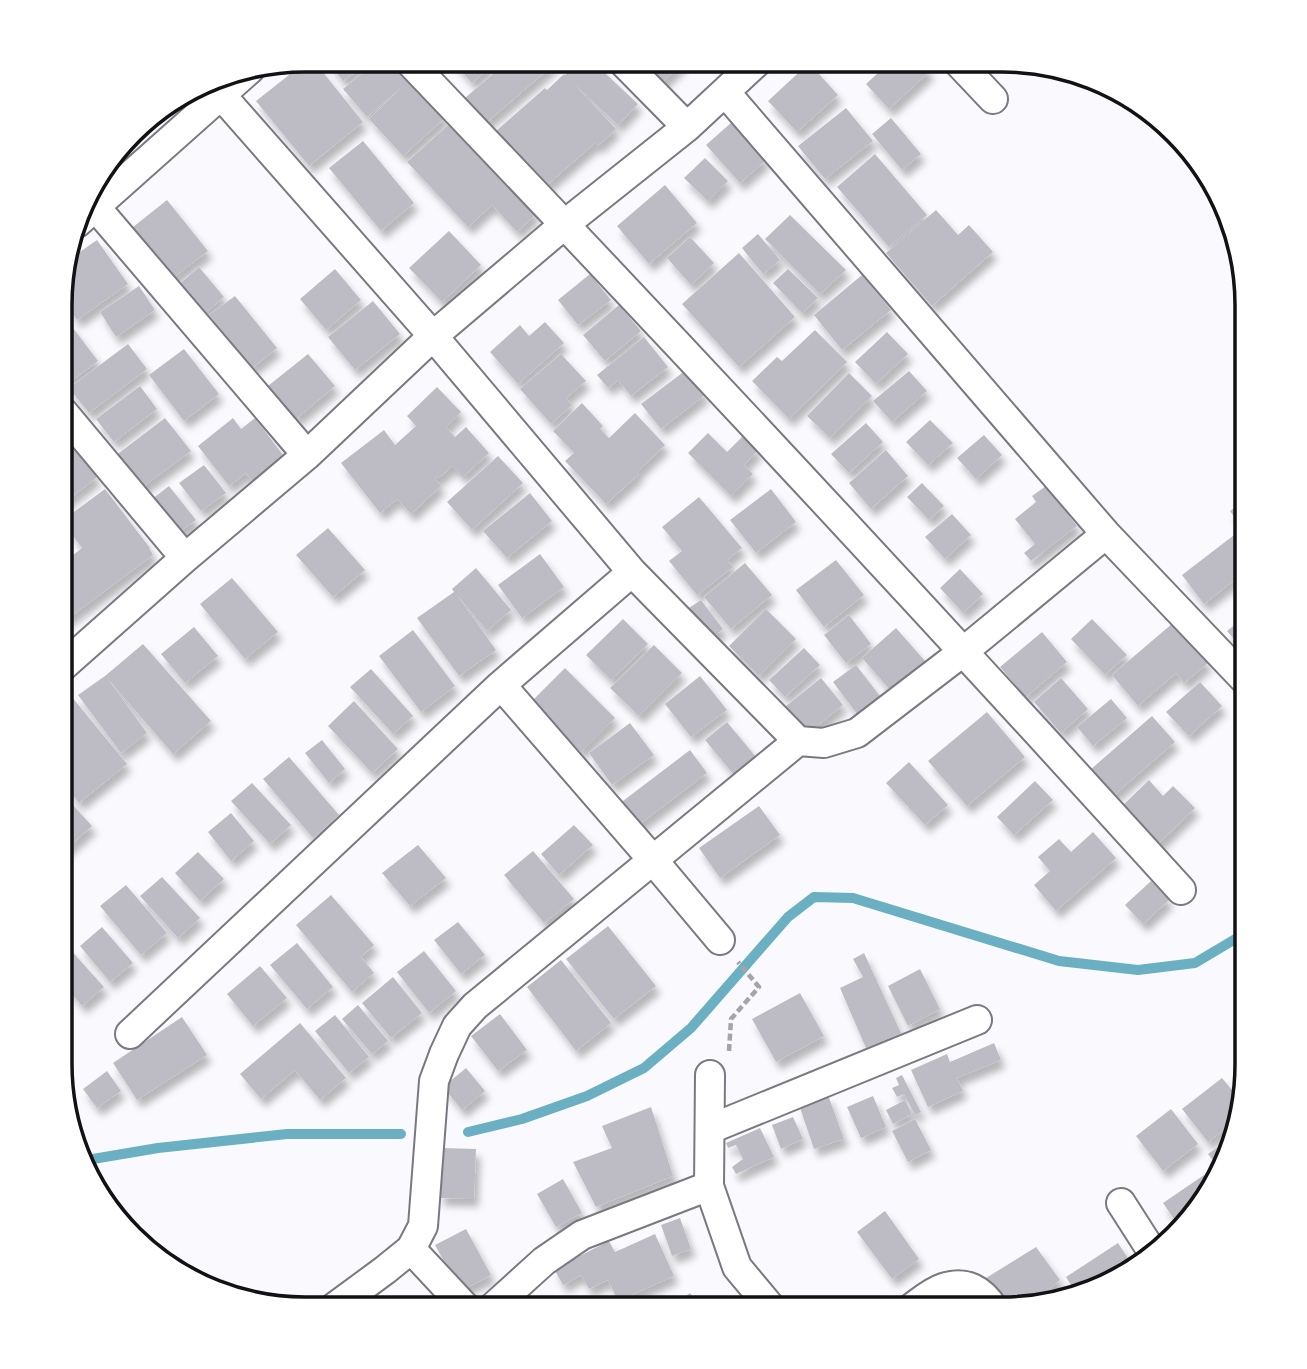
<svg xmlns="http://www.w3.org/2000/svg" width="1307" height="1369" font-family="'Varela Round',sans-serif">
<defs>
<filter id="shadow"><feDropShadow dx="4.5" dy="8" stdDeviation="3.5" flood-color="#0004"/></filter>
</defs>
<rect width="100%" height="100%" fill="#fafafe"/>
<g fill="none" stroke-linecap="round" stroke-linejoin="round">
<!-- stream -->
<path stroke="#6ab0c2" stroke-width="10" d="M468,1132L522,1119L587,1096L644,1068L691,1028L788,917L814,897L853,898L1059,961L1138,970L1195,963L1237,938L1247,925
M87,1160L158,1148L287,1134H401"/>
</g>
<!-- building -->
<path fill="#bdbcc4" filter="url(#shadow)" d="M308,60H313L363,122L309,166L256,101Z
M327,60H372L343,81Z
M378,60H394L446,117L403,156L369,119L403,86L367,117L343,89Z
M452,60H498L472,83Z
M509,60H559L486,123L465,98Z
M579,60H591L638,104L618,125L575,85L616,129L598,146L595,143L546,186L496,131L545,88L547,90L564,74L565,75Z
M632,60L684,61L658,87Z
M891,61H921L930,71L889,109L866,84Z
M809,63L838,95L797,132L768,101Z
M846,108L873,141L825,179L798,146Z
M457,117L536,214L517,232L492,205L468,227L407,162Z
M891,118L921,154L902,170L872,134Z
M732,122L766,160L740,183L706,145Z
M363,141L414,203L381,231L329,168Z
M875,154L927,215L889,247L837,187Z
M705,158L728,181L708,201L684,178Z
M665,185L697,223L649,264L617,226Z
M167,200L208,251L169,281L128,231Z
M936,210L958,235L969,225L993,252L932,306L886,253Z
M790,215L846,270L820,294L765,239Z
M449,231L481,265L442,302L409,268Z
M758,234L780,260L763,274L742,248Z
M690,237L714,263L691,285L667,258Z
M97,240L128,284L77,320L64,301V263Z
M739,253L795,317L739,367L682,304Z
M199,267L224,297L201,316L176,287Z
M335,269L361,300L326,330L300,299Z
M788,269L818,298L802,313L773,283Z
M590,274L611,300L578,325L558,300Z
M862,275L891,310L842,350L814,315Z
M139,286L155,310L116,337L100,312Z
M235,296L277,348L251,369L209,315Z
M373,301L400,334L355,370L328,337Z
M619,305L641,331L605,361L583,335Z
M545,322L564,343L518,384L490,352L520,325L529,336Z
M70,324L98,361L63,387L64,328Z
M815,330L847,362L789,419L752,381L777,357L782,361Z
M887,332L908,354L876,384L855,362Z
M644,337L668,367L631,396L618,380L608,388L597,375Z
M128,344L147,369L89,413L69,388Z
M184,349L219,394L184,421L149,375Z
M308,354L335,386L296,419L268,386Z
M561,354L586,381L566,398L572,405L551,424L520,389Z
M686,370L705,395L661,429L641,404Z
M909,371L927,391L892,422L873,401Z
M849,373L872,396L830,438L807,416Z
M140,386L157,409L114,442L96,419Z
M437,387L461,412L446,427L455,437L466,427L489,453L463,477L452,466L439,478L437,477L435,479L441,486L411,514L397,499L380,513L341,463L384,430L395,445L416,426L407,416Z
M582,403L603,426L600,429L609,438L635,413L665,445L637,472L639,474L606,504L565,461L574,453L553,431Z
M165,418L191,451L140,489L115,456Z
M233,418L241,429L255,418L286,459L254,483L246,473L229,486L198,446Z
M930,420L953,443L928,465L906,442Z
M866,423L883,442L849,473L831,454Z
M708,433L727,452L743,436L758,450L744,465L753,474L731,496L688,453Z
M984,435L1002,455L976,479L957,458Z
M69,443L97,477L63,504V448Z
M886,450L908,476L871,509L849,483Z
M498,456L523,483L472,530L447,502Z
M204,465L226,493L201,511L179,483Z
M922,483L944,506L929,520L907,497Z
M169,486L196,520L178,533L152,499Z
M1046,486L1077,526L1031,561L1024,553L1035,544L1015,519L1036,502L1032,496Z
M105,489L150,548H149L153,555L62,623L63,563L82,548L63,522V520Z
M771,489L796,522L756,553L730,520Z
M530,493L552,521L507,558L483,531Z
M699,497L742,548L727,560L733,567L697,595L669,561L682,551L662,527Z
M1247,498V536L1230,511Z
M952,514L971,535L945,559L925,537Z
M328,528L365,570L333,597L296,555Z
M1238,532L1247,544V570L1204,604L1182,575Z
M540,554L564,587L522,618L498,585Z
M836,560L864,595L824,627L796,590Z
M745,563L772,595L731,629L704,597Z
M476,568L511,610L487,631L457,595L496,650L459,676L417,618L454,592L452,589Z
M960,569L983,594L963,613L940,588Z
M232,578L278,632L245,659L200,604Z
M701,600L723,629L712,638L689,608Z
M766,609L796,639L759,676L729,646Z
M849,615L871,644L846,663L824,635Z
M1247,615V654L1227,631Z
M623,619L648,644L611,680L586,655Z
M1092,619L1127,655L1105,675L1071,639Z
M1173,623L1208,663L1184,683L1176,673L1138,706L1112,675Z
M194,627L218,656L185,683L161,654Z
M896,628L925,661L891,691L862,658Z
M413,630L455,686L421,712L379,656Z
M1042,632L1067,662L1026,697L1000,667Z
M143,644L211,721L173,754L108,679L147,733L121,753L78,695L105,676Z
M654,645L682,673L639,716L610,688Z
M804,648L820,665L785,697L769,680Z
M856,665L880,696L857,714L833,682Z
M565,668L615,718L581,752L531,702Z
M371,669L413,716L393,734L350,687Z
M700,676L727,710L691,737L665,704Z
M821,678L843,705L808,733L786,706Z
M1061,678L1088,709L1061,733L1034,702Z
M1200,682L1222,706L1189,736L1166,712Z
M71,696L127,764L79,803L62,781V703Z
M1111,699L1127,718L1093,746L1077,727Z
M354,701L398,749L372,773L328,726Z
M987,712L1025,757L967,806L928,761Z
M1152,716L1175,742L1113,796L1090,770Z
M727,722L761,763L739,781L705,740Z
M630,723L654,755L612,785L589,753Z
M322,740L345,769L329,783L305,753Z
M690,750L707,773L636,827L619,804Z
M289,757L339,815L313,838L263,779Z
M909,762L948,805L925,825L886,783Z
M1149,780L1163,796L1173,786L1195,808L1156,846L1120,808Z
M1035,781L1053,800L1014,835L997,817Z
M252,783L291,825L270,844L231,801Z
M61,792L92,826L61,854Z
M759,806L780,835L720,878L699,848Z
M231,813L254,841L231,861L208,832Z
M574,825L593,845L559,875L541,854Z
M1093,832L1116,858L1056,911L1034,885L1050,871L1038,857L1059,839L1071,852Z
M418,845L446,878L410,906L382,873Z
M533,851L574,899L544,923L504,875Z
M198,852L224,879L200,901L175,873Z
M162,877L200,918L178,938L140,896Z
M1151,881L1169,900L1143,924L1125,905Z
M126,885L167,933L141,955L100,906Z
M331,895L374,945L361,957L374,973L352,992L296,925Z
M458,922L485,955L461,974L434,940Z
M608,926L656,986L614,1019L566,959Z
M102,927L133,963L110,982L80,946Z
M297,943L333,987L307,1009L270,965Z
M68,947L104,987L82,1006L61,981V953Z
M424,951L456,991L429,1013L397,972Z
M864,953L901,1033L866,1048L840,988L863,977L853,959Z
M561,960L611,1023L576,1051L527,987Z
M260,966L287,998L253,1026L227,994Z
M920,969L940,1009L908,1026L888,986Z
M393,977L422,1013L391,1038L362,1003Z
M800,993L824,1036L776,1062L752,1019Z
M358,1005L388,1041L372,1054L342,1019Z
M500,1014L527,1050L498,1071L471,1036Z
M335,1015L369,1057L349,1073L315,1031Z
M182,1017L207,1055L137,1100L113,1063Z
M300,1023L346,1078L320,1100L295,1070L261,1099L240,1074Z
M994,1043L1001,1060L957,1078L963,1091L928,1107L911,1070L947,1054L950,1062Z
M466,1068L485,1091L462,1110L443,1087Z
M107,1071L121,1091L97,1108L83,1089Z
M902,1075L921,1112L915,1115L904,1094L897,1097L892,1088L899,1085L896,1078Z
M1222,1078L1241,1101L1234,1122L1208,1142L1182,1109Z
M828,1095L844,1139L814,1149L799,1105Z
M873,1096L886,1127L861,1138L847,1107Z
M905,1100L912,1114L893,1124L886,1110Z
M651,1107L673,1176L596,1207L573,1162L612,1148L602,1126Z
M1171,1109L1198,1144L1163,1171L1136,1136Z
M793,1117L803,1139L781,1149L772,1125Z
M915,1119L931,1150L908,1162L892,1131Z
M760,1128L774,1157L736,1174L732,1167L743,1159L736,1145L728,1148L726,1143Z
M1230,1138L1220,1170L1208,1154Z
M442,1148L476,1149L474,1199L439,1198Z
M1204,1175L1214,1188L1179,1226L1163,1203Z
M563,1179L582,1213L556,1227L537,1194Z
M885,1211L919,1259L892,1279L857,1232Z
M680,1218L691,1249L672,1256L661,1225Z
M466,1229L491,1275L461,1291L435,1245Z
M655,1234L674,1276L618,1301L608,1280L589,1289L581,1275L563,1285L554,1269L609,1241L615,1252Z
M1118,1243L1135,1269L1074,1290L1066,1277Z
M1036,1247L1060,1280L1030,1305L1018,1309H1008L986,1278Z
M690,1293L702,1309H669Z"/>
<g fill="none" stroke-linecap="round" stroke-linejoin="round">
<!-- minor casing -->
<g stroke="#787981" stroke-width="32">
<path id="minor" d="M408,60C669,333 927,610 1181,890
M621,60L687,127
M957,61L993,99
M206,84L221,95L433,336L632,572L798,741
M725,92L1106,534L1247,682
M87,197L307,455
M77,223L250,69
M63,412L185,558
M62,667L185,558L307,455L433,336L565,224L687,127L758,61
M501,685L652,859L720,940
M130,1034L501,685L632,572
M710,1075L709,1186L737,1267L772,1309
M710,1129L977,1020
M1121,1203L1153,1253
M411,1249L467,1309
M332,1309L385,1270L411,1249L423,1226L434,1081L444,1054L457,1026L475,1006L798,741L824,743L857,733L964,651L1106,534
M491,1309L544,1261L582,1235L709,1186
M910,1309C920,1302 931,1292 943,1288C966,1280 982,1290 994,1309"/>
</g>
<!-- path -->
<path stroke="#a5a5a9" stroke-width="4.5" stroke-dasharray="7 3.5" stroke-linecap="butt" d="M729,1051L731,1019L759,987L738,962"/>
<!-- minor -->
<use href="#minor" stroke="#fff" stroke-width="28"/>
</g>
<!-- crop -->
<path d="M0 0H1307V1369H0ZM305 72H1002A233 233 0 0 1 1235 305V1064A233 233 0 0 1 1002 1297H305A233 233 0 0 1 72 1064V305A233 233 0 0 1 305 72Z" fill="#fff" fill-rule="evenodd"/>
<path fill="none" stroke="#121215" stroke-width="3.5" d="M305 72H1002A233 233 0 0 1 1235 305V1064A233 233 0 0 1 1002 1297H305A233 233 0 0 1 72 1064V305A233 233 0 0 1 305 72Z"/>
</svg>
